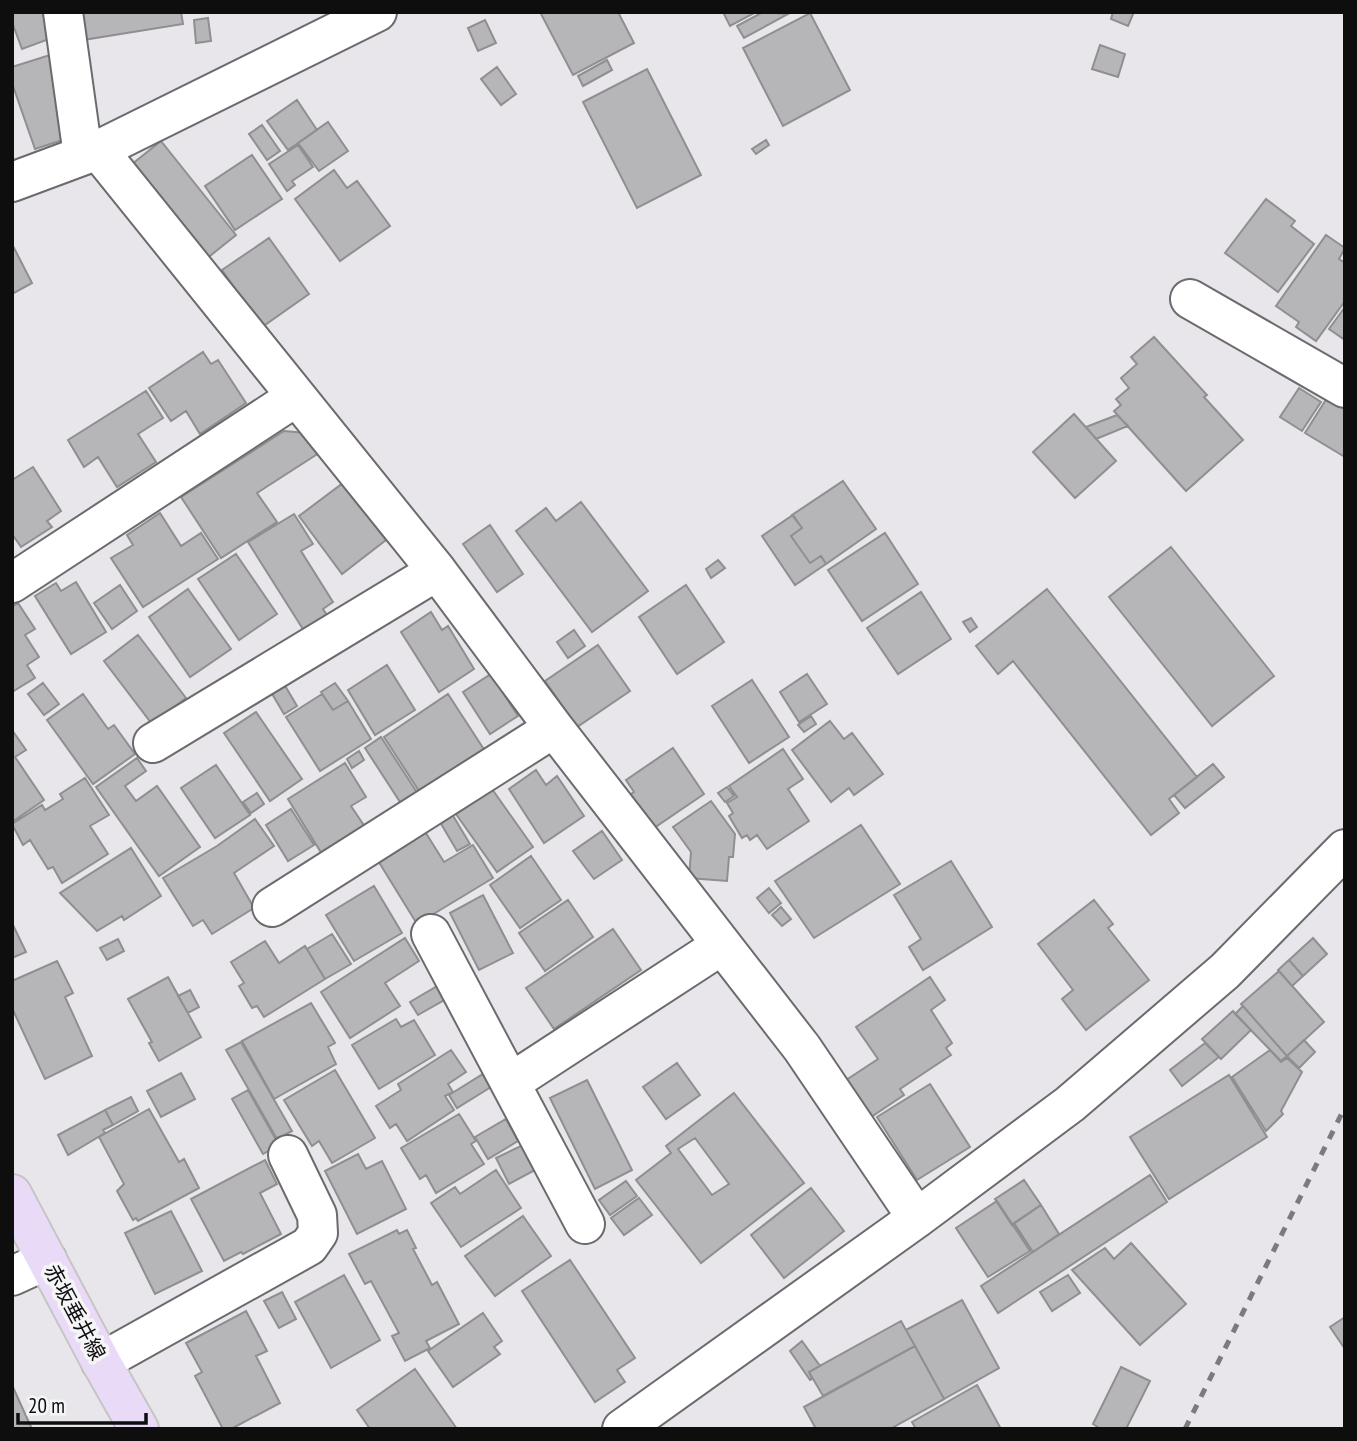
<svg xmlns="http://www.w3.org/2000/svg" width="1357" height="1441" font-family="'PT Sans Narrow','Noto Sans JP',sans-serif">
<rect width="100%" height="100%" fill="#e8e6ea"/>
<!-- building -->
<path fill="#b6b5b8" stroke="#8f8e91" stroke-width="2" fill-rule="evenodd" d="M12,12H52L60,35L22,49L12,22Z
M79,12H181L183,24L83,40Z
M540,12H618L634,43L573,75Z
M723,12H756L730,26Z
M763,12L788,14L744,38L737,26Z
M1113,12H1134L1128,26L1111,19Z
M810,13L850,90L783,126L743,48Z
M208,18L211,41L196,43L194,20Z
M485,20L496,43L478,51L468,28Z
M1100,45L1125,54L1118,77L1092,69Z
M50,55L78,135L35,149L12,83V67Z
M607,60L612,70L583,86L578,76Z
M497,67L516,94L501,105L481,79Z
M647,69L701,175L637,208L583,102Z
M297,100L317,130L288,150L267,121Z
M328,122L348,151L319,171L298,143Z
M262,125L280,151L267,160L249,134Z
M766,140L769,145L756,154L752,149Z
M161,141L236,235L195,268L121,173Z
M298,145L313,167L292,181L295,185L287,191L269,164Z
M252,155L282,199L235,230L205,186Z
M334,170L347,188L357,181L390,226L340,261L295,199Z
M1266,199L1295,221L1291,226L1314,244L1278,292L1225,253Z
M1326,235L1345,248L1339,259L1345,263V301L1316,341L1296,327L1299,322L1276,306Z
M269,238L309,294L262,327L222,270Z
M12,244L32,283L12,294Z
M1345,307V340L1329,329Z
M1154,337L1207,395L1204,397L1243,440L1186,491L1114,411L1121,405L1116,399L1129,388L1121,378L1137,364L1131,357Z
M203,352L211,364L218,360L246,403L200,434L186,411L171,421L149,388Z
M1299,388L1321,402L1302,431L1280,417Z
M146,391L163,418L138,434L156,462L117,487L98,457L84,467L68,440Z
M1327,398L1345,409V457L1305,433Z
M1074,414L1116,461L1075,498L1033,452Z
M1117,415L1128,426L1096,439L1086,427Z
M284,431L306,433L319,453L257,493L277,522L221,558L181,497Z
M33,467L61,511L47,521L52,527L21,547L12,534V480Z
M843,481L876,529L826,564L821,556L810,563L791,536L802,528L792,515Z
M343,483L386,540L342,574L299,516Z
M581,502L648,591L592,632L516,531L546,508L556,521Z
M160,513L181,546L201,533L218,559L143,607L111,558L133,545L127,535Z
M294,514L313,544L301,551L333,602L323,609L330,620L306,634L248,542Z
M793,515L802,528L791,536L810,563L821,556L826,564L795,585L762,536Z
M490,525L523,574L497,592L463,544Z
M885,533L918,584L862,621L828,570Z
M1171,547L1274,676L1212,726L1109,597Z
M236,554L277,614L239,640L198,579Z
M718,560L725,568L711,578L706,569Z
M76,582L106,632L71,654L35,596L56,583L61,591Z
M120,585L137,611L112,629L94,603Z
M686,585L724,642L677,674L639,617Z
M188,589L231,649L190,677L149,617Z
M1047,589L1197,777L1169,799L1179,813L1151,835L1013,661L998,674L976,646Z
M921,592L951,639L898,674L867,628Z
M18,603L35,629L25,635L39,657L27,665L35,678L12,692V607Z
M431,612L442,630L448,626L474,669L439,692L401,632Z
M971,618L977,627L970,632L963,622Z
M574,630L585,646L568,658L557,642Z
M138,635L186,698L152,724L104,661Z
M598,645L630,691L577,727L545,681Z
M387,665L415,710L375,735L348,690Z
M491,674L518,716L490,734L463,692Z
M807,674L827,704L799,722L780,692Z
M752,680L789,737L749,763L712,706Z
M43,683L59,704L44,715L28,694Z
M335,683L348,701L333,710L321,692Z
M284,684L297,706L284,714L271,692Z
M83,694L108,729L114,725L135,754L93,784L47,720Z
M322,694L333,710L348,701L371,739L320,771L286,717Z
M448,694L485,751L421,794L384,737Z
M256,712L302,779L270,801L224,733Z
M811,716L816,724L804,732L798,725Z
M830,721L844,739L852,733L883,774L854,795L849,788L831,802L792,750Z
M12,730L26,750L15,757L44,800L12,822Z
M381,737L418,794L402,805L365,748Z
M673,748L704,794L651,830L628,796L634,792L626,780Z
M783,749L803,779L788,789L809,821L767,849L757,835L750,840L747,835L742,838L729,816L733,813L727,803L737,797L729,786Z
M359,751L364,760L352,768L347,759Z
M137,758L146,771L125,786L136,801L157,786L200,847L159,876L96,787Z
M345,763L366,797L351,806L365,827L322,854L288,799Z
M1213,764L1224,777L1185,808L1174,795Z
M216,765L250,815L215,838L181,788Z
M536,770L546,785L557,776L584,816L544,843L509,789Z
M85,778L109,815L90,826L108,854L62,883L53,867L48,869L30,840L23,845L12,824L42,805L45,810L63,799L60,794Z
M727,787L734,796L725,802L718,793Z
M492,789L533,847L497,872L456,814Z
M257,793L264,804L251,813L243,802Z
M711,801L735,834L733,857H729L727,881L689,878L691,852L673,827Z
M291,809L314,845L288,861L266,825Z
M452,814L470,844L457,851L440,822Z
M255,819L274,846L234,873L254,908L212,934L203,920L193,926L163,878L217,846Z
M861,825L900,884L814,938L775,881Z
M424,830L444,862L473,845L493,878L417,924L377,859Z
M602,831L622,860L594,879L573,851Z
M131,848L161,896L124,920L122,916L97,931L60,893Z
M531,856L561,900L520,928L490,885Z
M951,861L992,927L923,970L909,947L921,939L894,895Z
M374,886L402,933L354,961L326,915Z
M769,888L781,903L769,913L757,898Z
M483,895L513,953L479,970L450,913Z
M568,900L593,937L545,971L519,933Z
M1094,900L1113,924L1108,928L1149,980L1086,1030L1062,999L1073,990L1038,944Z
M781,907L791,919L782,926L772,915Z
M12,923L26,952L12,958Z
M613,929L641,970L554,1029L526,988Z
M332,934L351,964L325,979L307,949Z
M405,938L419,961L385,983L400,1006L350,1038L321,992Z
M1313,938L1327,954L1303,976L1289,960Z
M118,939L124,951L107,960L100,948Z
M265,941L279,963L305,946L325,979L264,1017L257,1006L252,1008L239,986L244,983L231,962Z
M1289,960L1303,976L1292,986L1278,970Z
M57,961L73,993L65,997L92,1056L45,1079L12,1008V981Z
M1279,971L1324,1022L1287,1056L1241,1004Z
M168,977L201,1037L159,1061L149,1043L152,1042L128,999Z
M930,977L945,1000L931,1010L952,1043L946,1048L951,1055L900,1089L904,1095L862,1123L837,1086L878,1059L856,1027Z
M439,985L446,999L418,1015L410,1002Z
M190,990L199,1007L188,1013L178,996Z
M311,1003L335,1043L328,1047L336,1064L274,1099L242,1041Z
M1243,1006L1287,1056L1304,1040L1315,1052L1299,1068L1287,1056L1281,1061L1235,1014Z
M1233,1011L1251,1030L1221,1059L1202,1039Z
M396,1019L401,1027L414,1020L435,1055L379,1089L352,1045Z
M241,1042L292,1131L277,1139L226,1050Z
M1205,1043L1219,1057L1182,1086L1170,1070Z
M451,1050L466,1072L448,1084L453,1092L445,1096L454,1110L407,1141L396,1124L390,1128L376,1106L401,1090L398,1084Z
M1270,1050L1281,1062L1287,1058L1302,1072L1281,1111L1283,1114L1266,1131L1232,1077Z
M677,1063L700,1095L666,1119L643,1087Z
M335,1070L375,1138L332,1163L319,1141L312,1146L284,1100Z
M181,1073L195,1099L161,1117L147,1091Z
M483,1074L491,1087L457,1108L449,1095Z
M1229,1075L1267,1137L1169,1199L1130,1137Z
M587,1080L632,1170L595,1189L550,1098Z
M930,1084L970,1147L917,1180L877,1117Z
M248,1090L279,1145L263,1154L232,1099Z
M734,1093L804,1183L701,1263L636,1180L671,1153L666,1146ZM695,1138L729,1184L712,1195L678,1149Z
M131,1097L138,1111L113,1125L105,1110Z
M149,1109L179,1162L184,1159L199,1188L138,1221L136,1218L133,1220L117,1191L124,1184L99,1137Z
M105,1110L113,1125L103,1130L105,1133L68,1155L58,1135Z
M459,1114L476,1141L471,1144L484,1164L436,1193L426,1175L420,1179L401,1148Z
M506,1119L518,1141L488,1159L475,1137Z
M523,1145L535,1170L509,1184L496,1158Z
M358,1154L366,1169L382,1161L406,1209L357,1234L325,1171Z
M265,1160L277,1184L260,1193L281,1234L243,1254L241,1252L224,1261L191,1199Z
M496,1170L521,1208L461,1247L431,1203L455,1187L460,1194Z
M1150,1175L1167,1202L998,1313L981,1286Z
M1024,1180L1041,1205L1012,1225L995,1199Z
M626,1181L637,1196L610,1215L599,1200Z
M811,1188L844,1231L784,1278L751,1235Z
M639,1198L652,1215L624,1235L611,1218Z
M997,1201L1030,1251L988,1277L956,1228Z
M1041,1205L1059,1234L1033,1252L1014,1223Z
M171,1211L202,1271L155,1294L125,1233Z
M523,1216L551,1256L495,1296L465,1256Z
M397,1230L399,1234L407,1230L416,1248L413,1249L432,1285L437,1282L459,1324L426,1341L430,1348L405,1361L392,1336L399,1333L371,1281L365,1284L349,1254Z
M1131,1243L1186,1304L1140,1345L1072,1270L1105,1248L1114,1259Z
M570,1260L635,1358L617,1370L625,1382L595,1402L522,1291Z
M344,1275L380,1340L331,1368L295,1302Z
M1068,1275L1080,1293L1052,1311L1040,1292Z
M282,1292L296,1319L279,1328L264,1301Z
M962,1300L999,1368L944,1399L906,1330Z
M246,1311L267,1351L256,1356L280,1403L231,1429H223L195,1376L202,1372L186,1343Z
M483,1313L502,1341L494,1347L500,1354L453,1387L428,1351Z
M1345,1317V1349L1330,1327Z
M901,1321L915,1346L823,1396L809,1372Z
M802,1341L820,1366L809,1372L812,1379L810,1380L790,1351Z
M915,1346L944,1399L890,1429H816L804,1407Z
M1121,1367L1150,1381L1126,1429H1101L1093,1424Z
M415,1369L457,1429H370L357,1410Z
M12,1385L31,1427L28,1429H12Z
M977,1385L1001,1429H916L912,1422Z"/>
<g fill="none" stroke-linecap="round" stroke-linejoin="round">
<!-- minor casing -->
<g stroke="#6b6a6d" stroke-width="42">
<path id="minor" d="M63,12L83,155
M98,150L437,571L554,728L802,1048L917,1218
M12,182L98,150L377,12
M1190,299L1345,388
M12,583L296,397
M153,743L437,571
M272,907L554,728
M431,934L585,1224
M510,1083L722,945
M12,1276L47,1260
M101,1362L309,1246L318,1233L317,1215L288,1155
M622,1429L917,1218L1070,1104L1225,971L1345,849"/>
</g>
<!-- major casing -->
<g stroke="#c5c5c5" stroke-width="42">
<path id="major" d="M12,1194L101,1362L139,1429"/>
</g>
<!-- minor -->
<use href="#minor" stroke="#fff" stroke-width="38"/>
<!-- major -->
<use href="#major" stroke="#e9dbf7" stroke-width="38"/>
<!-- rail -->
<path stroke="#7c7a7d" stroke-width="5" stroke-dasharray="9 9" stroke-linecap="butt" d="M1185,1429L1345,1107"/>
</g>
<g text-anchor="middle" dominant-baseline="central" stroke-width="7" stroke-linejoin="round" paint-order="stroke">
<!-- street labels -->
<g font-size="21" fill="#0f0e0f" stroke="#f5f4f7">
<text transform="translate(75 1312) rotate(62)">赤坂垂井線</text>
</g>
</g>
<!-- border -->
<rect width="1357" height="1441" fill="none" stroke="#0f0e0f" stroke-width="28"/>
<!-- scale -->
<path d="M18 1413v10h128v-10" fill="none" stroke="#0f0e0f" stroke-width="3.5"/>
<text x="28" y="1413" font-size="21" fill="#0f0e0f" stroke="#f5f4f7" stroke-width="5" paint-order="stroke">20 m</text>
</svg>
